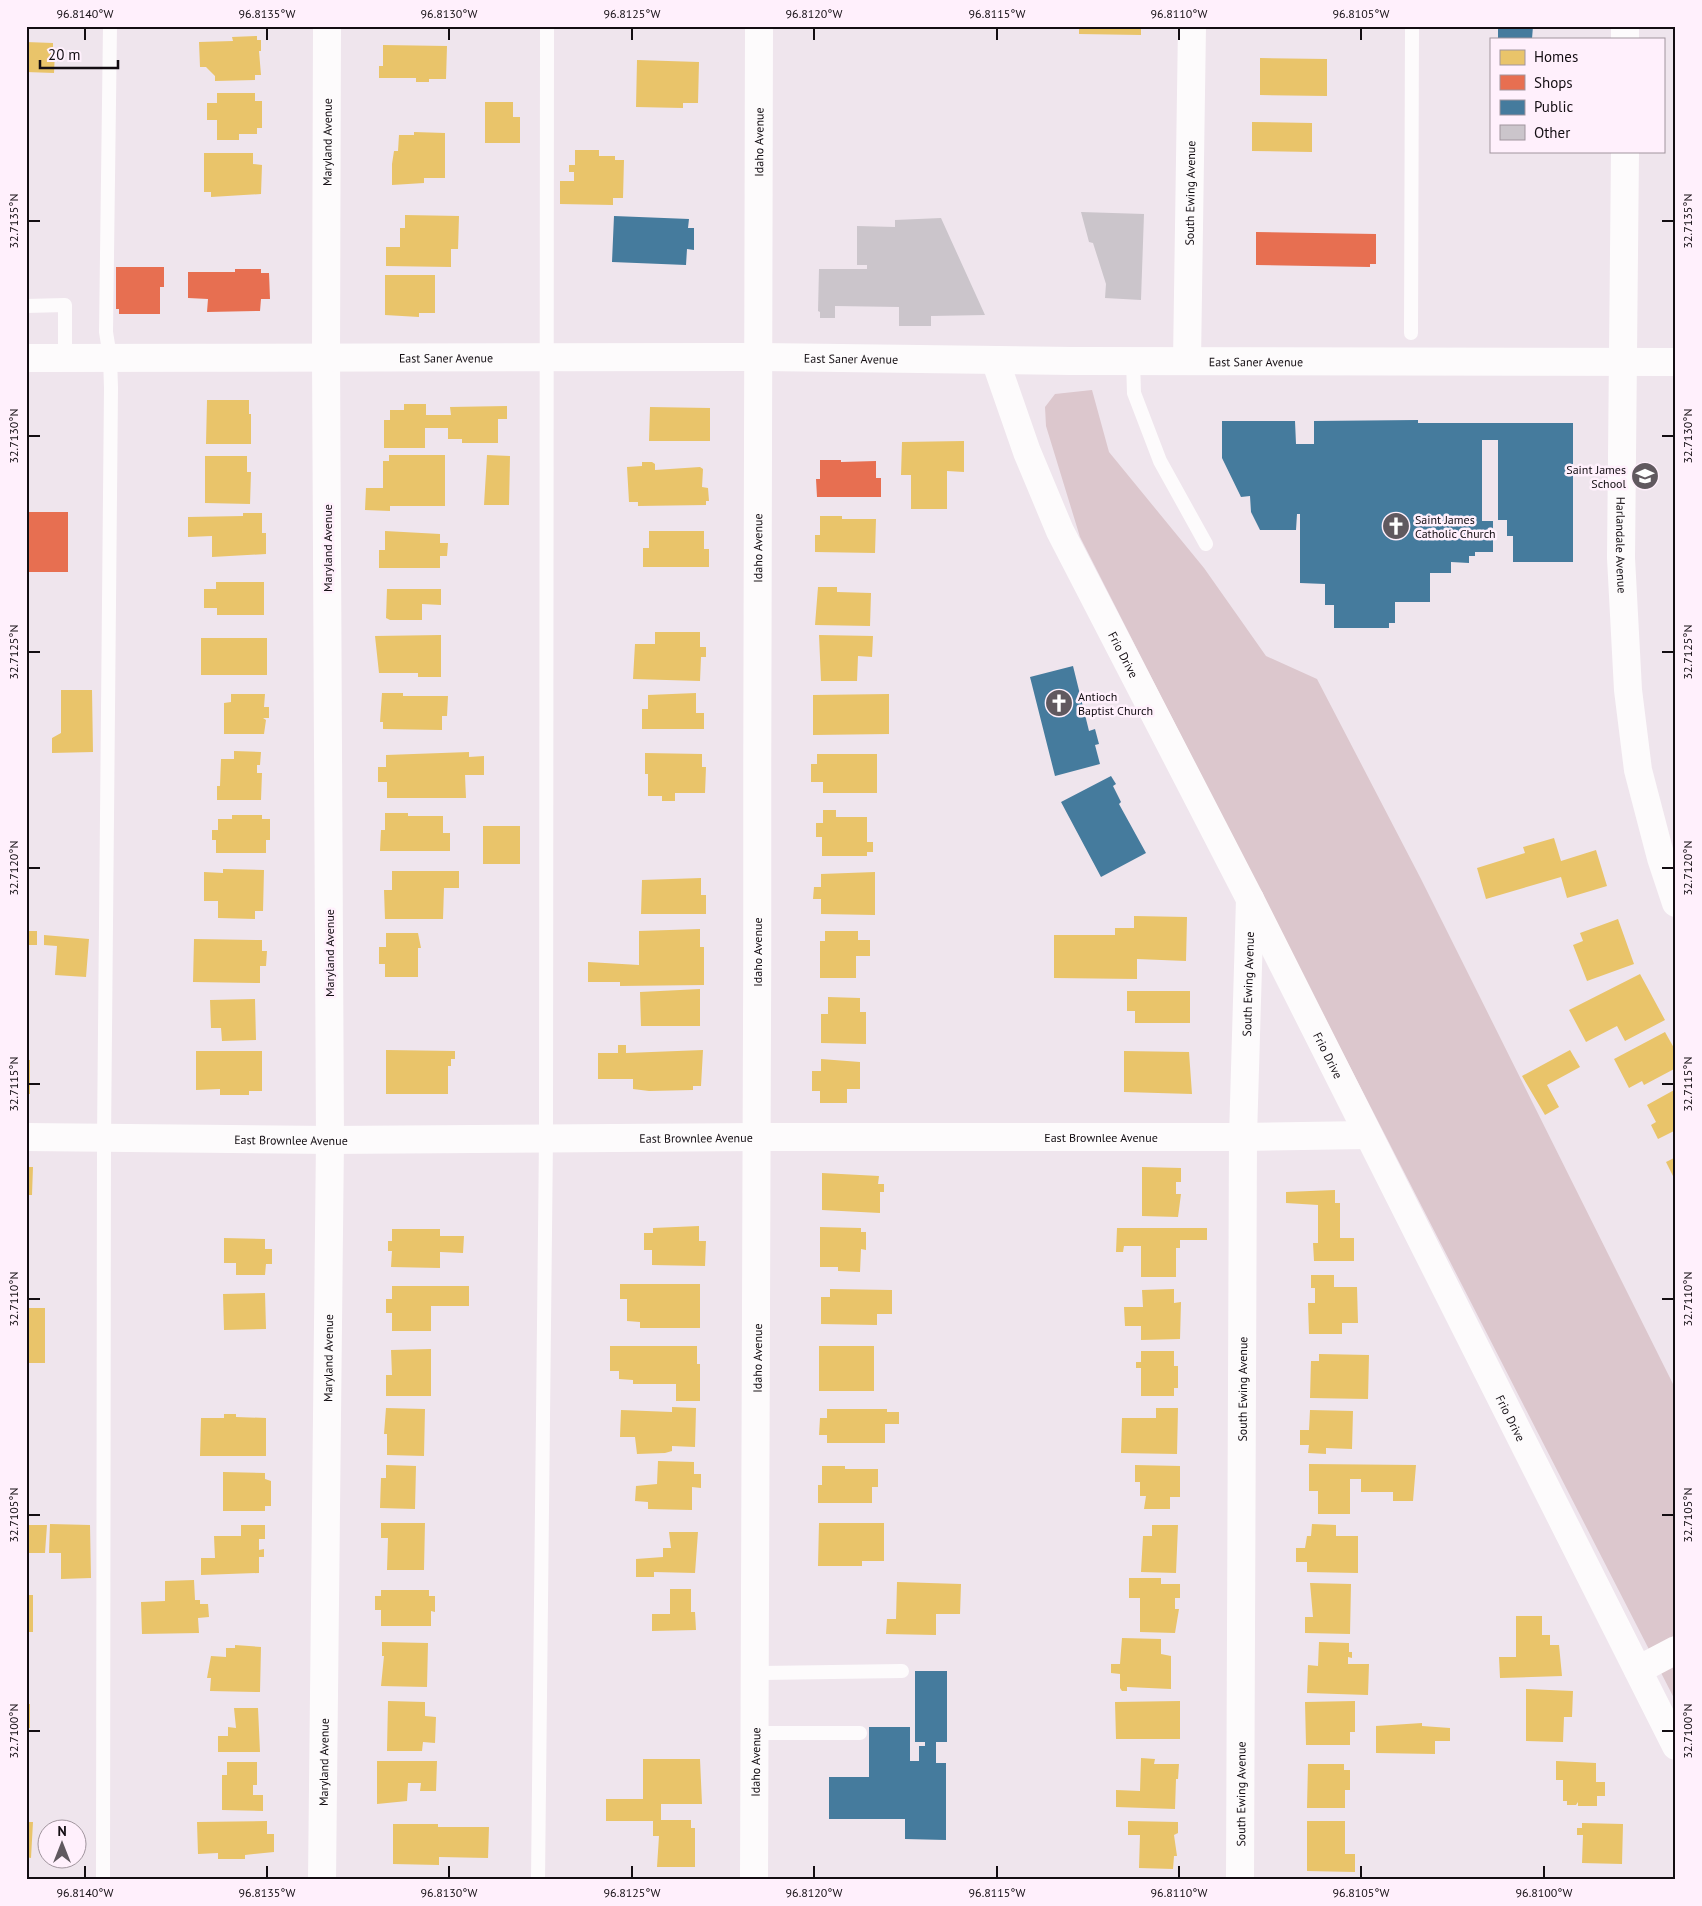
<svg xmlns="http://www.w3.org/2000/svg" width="1702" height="1906" font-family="'PT Sans',sans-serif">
<rect width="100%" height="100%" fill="#efe5ed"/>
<!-- green -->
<path fill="#dcc7cd" d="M1092,390L1109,452L1204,568L1266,656L1317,679L1421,879L1676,1390V1702L1286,942L1080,537L1046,426L1045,407L1055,394Z"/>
<!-- homes -->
<path fill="#e9c46a" d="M1079,26H1141V35L1079,34Z
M257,36V40H261V51H259L261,75H255V80L215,81V76L206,67H200L199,42L233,41L232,37Z
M26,42L53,43V52H55L54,73L26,72Z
M383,45L447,46L446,79H429V82H416V78H379V66H383Z
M1260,58L1327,59V96L1260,95Z
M637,60L699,62L698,103H683V108L636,107Z
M217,93H255V101H262V128H257V134H239V140H217V120H207V103H217Z
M485,102H513V117H520V143H485Z
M1252,122L1312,123V152L1252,151Z
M414,132L445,133V178H424V183L392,185V164L394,151H398L399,135H414Z
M575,150H599V156H615V160H624L623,198H613V205L560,204V181H574V172H569V165H575Z
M204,153H253V164L262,165L261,194L211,197V192H204Z
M405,215L459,216L458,249H451V267L386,266V247H400V228H405Z
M385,275H435V313H419V317L385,315Z
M207,400H249V414H251V444H206Z
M404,404H426V415H451L450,407L507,406V419H498V443H462V439H448V428H425V448H384V420H390V410H404Z
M650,407L710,408V441H649Z
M964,441V472L947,471V509H911V475H901L902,442Z
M389,455H445V506H390V511L365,510L366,488H383V461H389Z
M487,455L510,456L509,505H484Z
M205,456H247V472H251L250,504L205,503Z
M642,462H652L655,464V470L700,467L703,469L702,487L708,488L709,501H706V505L638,506V502H629L627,467L642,466Z
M243,513H262V533H266V554L212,557V536L188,537V517L243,516Z
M820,516H842V519H876L875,553L815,552V535H820Z
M385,531L440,534V543H448L447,556H440V568H379V550H385Z
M649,531H704V549H709V567H643V548H649Z
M216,582H264V615H217V608H204V589H216Z
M818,587H837V592L871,593L870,626L815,625Z
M387,589H441V605L422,604V620H390L386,618Z
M655,632H700V647H706V657H701L700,681L633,679L635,644H655Z
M441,635V677H418V673H379L375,636Z
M819,635L873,636L872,657L858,656L857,681H821Z
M201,638H267V675H201Z
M61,690H92L93,752L52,753V738L61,733Z
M382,693H403V696H448L447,716H442V730L383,729V722H380Z
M696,693V713H704V729H642V709H648V695Z
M231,694H265L264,707H269V718H263L266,720L264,734H224V703L231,702Z
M889,694V734L813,735V695Z
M234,751L261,752L260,765H257V773H262L261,800H217V786H220L221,759H234Z
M469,752V757L484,756V775H465L466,798H387V782H378V767H386V755Z
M645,753L702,754V767H706L705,793H675V801H662V796H648V774H645Z
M817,754H877V793H823V782H811V764H817Z
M823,810H836V817H867V842H873V852H867V856H822V837H816V823H823Z
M385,813H408V816H443V833H450V851H380L381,830H385Z
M232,815H262V819H270V840H266V853H216V840H212V830H218V819H232Z
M483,826H520V864H483Z
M1554,838L1561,861L1596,850L1607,886L1567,898L1561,877L1486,899L1477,868L1525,853L1523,847Z
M223,869L264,870L263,911H255V919L218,918V901H204V872L223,873Z
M392,871H459V888H444L443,919H385L384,890H392Z
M875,872V915L821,914V899H813L814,887H821V874Z
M701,878V895H706V914H641L642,880Z
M1134,916L1187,917L1186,961L1137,959V979L1054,978V935H1115V928H1134Z
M1618,919L1634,964L1587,981L1573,945L1583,941L1580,933Z
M700,929V947H704V985L620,986V982H588V962L639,965V931Z
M26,931H37V945H26Z
M825,931H858V940H870V956H856V978H820V941H825Z
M386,933H418L421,948H418V977H385V964H379V947H386Z
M44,935L89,939L86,977L55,975L57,946L44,945Z
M194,939L262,940V951H267L266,966H260V983L193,982Z
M1640,974L1665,1020L1625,1041L1617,1026L1586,1042L1569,1010Z
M700,989V1026H641L640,992Z
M1127,991H1190V1023H1135V1011H1127Z
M828,997L860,998V1012H866V1044L821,1043V1014H828Z
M255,999L256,1040L222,1041L221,1028H211L210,1000Z
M1665,1032L1674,1048L1676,1047V1068L1644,1085L1642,1081L1629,1088L1614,1059Z
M618,1045H626V1053L703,1050L701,1086H693V1090L649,1091L633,1089V1079H598V1053H618Z
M386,1050L455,1051V1059H451V1066H448V1094H386Z
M1570,1050L1580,1067L1547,1085L1559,1107L1545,1115L1522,1076Z
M196,1051H262V1091H249V1095H220V1089L196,1090Z
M1124,1051L1189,1052L1192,1094L1124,1092Z
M821,1059L860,1062V1089H847V1103H820V1091H812V1071H821Z
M26,1060H30V1094H26Z
M1676,1089V1130L1658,1139L1651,1125L1656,1122L1647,1105Z
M1676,1157V1182L1666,1162Z
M26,1167H33L32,1195H26Z
M1142,1167L1181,1168V1182H1176V1194H1181L1178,1217L1142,1216Z
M822,1173L879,1176L878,1184H884V1192H880V1213L822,1210Z
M1335,1190V1203H1340V1238H1354V1261H1314L1313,1243H1318V1205L1286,1203V1192Z
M26,1205H29V1222H26Z
M699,1226V1241H706L705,1266L652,1265V1250H644V1233H653V1228Z
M820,1227L861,1228V1232H866V1250L861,1249L860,1272L838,1271V1267H820Z
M1117,1228H1207V1240H1180V1248H1176V1277H1141V1246H1124L1123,1252H1116Z
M392,1229H440V1236H464L463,1253L440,1252V1268L391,1267L392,1251H388V1241H392Z
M224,1238L265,1239V1249H272V1264H266L265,1275H236V1263H224Z
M1311,1275H1334V1287H1357L1358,1323H1342V1334H1309L1308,1303H1315V1288H1311Z
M620,1284H700V1328H640V1322L627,1321V1299H620Z
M392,1286H469V1306H431V1331H392V1313H386V1299H392Z
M830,1289L892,1290V1314H877V1325L821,1324V1297H830Z
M1174,1289V1303L1181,1302L1180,1339L1141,1340V1326H1125L1124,1307H1143L1142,1290Z
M265,1293L266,1329L224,1330L223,1294Z
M26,1308H45V1363H26Z
M610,1346H697V1364H700V1401H676V1384H633V1380L619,1379V1371H610Z
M819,1346H874V1391H819Z
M431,1349V1396H386V1375H392L391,1350Z
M1141,1351H1174V1366H1178V1388H1174V1396H1141V1368H1136V1362H1141Z
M1319,1354L1369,1355L1368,1399L1310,1398L1311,1361H1319Z
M672,1407L696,1408L695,1447L672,1446V1451L665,1453L637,1454L635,1437H620L621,1410L672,1412Z
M386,1408L425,1409L424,1456L387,1455V1434H384Z
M1156,1408H1178L1177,1454L1121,1453L1122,1418H1156Z
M827,1409H887V1412H899V1424H885V1443H827V1435H819L820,1418H827Z
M1310,1410L1353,1411L1352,1449L1326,1448V1454L1308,1453L1309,1445H1300V1430H1309Z
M224,1414H236V1417L266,1418V1456H200L201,1418H224Z
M658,1461L694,1462V1474H701V1488L692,1487V1510L648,1509V1502L635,1501L636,1486L657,1484Z
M1309,1464L1416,1465L1413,1501H1393V1492H1361V1479H1350V1514H1318V1491H1309Z
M386,1465L416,1466L415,1509L380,1508L381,1478H386Z
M1135,1465L1180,1466V1497H1170V1509H1144L1146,1496H1140V1482H1135Z
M822,1466H845V1469H878V1487H872V1503H818V1485H822Z
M223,1472L265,1473V1479L271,1481V1506H265V1511H223Z
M26,1475H28V1495H26Z
M381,1523H425L424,1570H387L388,1538H381Z
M819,1523H884V1561H862V1566H818Z
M50,1524L90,1525L91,1578L61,1579V1553H49Z
M1312,1524L1336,1525V1536H1358V1573L1307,1572V1562H1296V1548H1305L1307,1536H1311Z
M26,1525H47L45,1553H26Z
M241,1525H265V1539H259V1550L264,1549V1557H259V1573L201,1575V1558H215L214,1536H241Z
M1152,1525H1178L1176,1573L1141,1572L1143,1536H1152Z
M669,1532H698L695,1573L654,1572V1577H636V1559L663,1557V1548H671Z
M1129,1578H1161V1584H1180V1598H1175V1609H1179L1175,1633L1140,1632V1598H1129Z
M194,1580L195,1600H200V1604H208L209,1617L198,1618L199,1633L142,1634L141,1602L165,1601V1581Z
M897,1582L961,1584L960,1614H936V1635L886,1634L887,1619H896Z
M1310,1583L1351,1584L1350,1634L1305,1633V1617H1313Z
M670,1589H691V1612H695L696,1630L652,1631V1614H670Z
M381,1590H429V1596H435V1612L431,1611V1626H381V1610H375V1596H381Z
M26,1595H33V1632H26Z
M1516,1616H1542V1635H1550V1645H1559L1562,1676L1500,1678L1499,1657H1516Z
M1122,1638L1161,1639V1654L1171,1656V1689L1127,1687V1691H1122L1120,1688V1674L1111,1673V1664H1120Z
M382,1642L428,1643L427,1687L381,1686L384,1656H382Z
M1319,1642L1349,1643V1652H1352V1658L1348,1657V1664H1369L1368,1695L1307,1693L1308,1665L1318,1666Z
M235,1645L261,1647L260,1692L210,1691L211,1678H207L211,1656L226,1657V1648H235Z
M1526,1689L1573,1691L1572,1717H1564L1563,1742L1526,1741Z
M388,1701L425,1702V1716L436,1717L435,1743L423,1742L422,1751H387Z
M1180,1701V1739H1116L1115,1702Z
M1355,1701V1732H1350V1745H1306L1305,1702Z
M26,1704H30V1728H26Z
M234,1708H258L260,1752H218V1736H228V1727L236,1728Z
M1422,1723V1726L1450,1728V1741H1435V1754L1376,1753V1726Z
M1141,1758L1155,1759L1154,1764H1179L1178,1779H1176L1175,1809L1116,1807V1790L1140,1791Z
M643,1759H700L702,1804H661V1820H691V1828H695V1867H657L659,1836H653V1821H606V1799H643Z
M377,1761H437L436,1791H420L421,1783H408L407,1801L377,1804Z
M1556,1761L1596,1763V1782H1605V1796H1597V1806H1578V1802L1576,1805H1567V1801H1563V1780H1556Z
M227,1762H257V1785H253V1795H263V1811L222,1810V1775H227Z
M1308,1764H1344V1770H1350V1790H1345V1808H1307Z
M267,1821V1834H274V1852L245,1855V1859H218V1853L198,1854L197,1822Z
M1128,1821L1178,1822V1833L1174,1835L1177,1856H1174L1173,1869L1139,1868L1140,1835H1128Z
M1307,1821H1345V1854H1355V1872L1307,1871Z
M26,1822H33L31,1858L26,1857Z
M1582,1823L1623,1824L1622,1864L1582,1863L1583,1835H1577V1828H1582Z
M393,1824H438V1827H489L488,1858L439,1857V1865L393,1864Z"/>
<!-- shops -->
<path fill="#e76f51" d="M1256,232L1376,234V264H1370V267L1256,265Z
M116,267H164V287H160V314H119V309H116Z
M235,269H261V273H269L270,299H261L260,311L207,312L208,299L188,298V272H235Z
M820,460H841V462L876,461V478H881V497H817L816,479H820Z
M26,512H68V572H26Z"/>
<!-- public -->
<path fill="#457b9d" d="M1498,26H1533L1532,39H1498Z
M614,216L689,219L688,228H694V250L687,249L686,265L612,262Z
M1418,420V423H1573V562H1513V536H1507V520H1498V440H1482V521H1493V552H1475V556H1469V563L1451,562V573H1430V602H1395V623H1389V628H1334V605H1325V584L1300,583V514H1297L1296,530H1260L1251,512L1250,496L1241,497L1222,458V421H1295L1296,444H1314V421Z
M1073,666L1089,731L1095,729L1099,744L1095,745L1100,764L1055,776L1030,677Z
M1111,776L1116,784L1113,786L1121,802L1119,804L1146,853L1101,877L1061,802Z
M915,1671H947V1742H936V1763H946V1840L905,1839V1819H829V1777H869V1727H910V1761H919V1746H925V1742H915Z"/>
<!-- building -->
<path fill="#cbc5cb" d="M1081,212L1144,214L1141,300L1105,298L1106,284L1093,243L1089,242Z
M941,218L985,315L931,316V326H899V307L835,306V318H820V312L818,311L819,269H867V265H857V226L895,227V220Z"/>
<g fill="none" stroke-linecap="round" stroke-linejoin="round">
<!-- service -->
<path stroke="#fdfbfc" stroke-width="14" d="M26,306L65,305V358
M1411,333L1412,26
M1133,360L1134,393L1160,461L1206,544
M756,1673L902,1671
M755,1733H860
M103,1880L104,1138L111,388L110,357L106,332L110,26
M538,1880L546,1139L547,26"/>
<!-- minor -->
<g stroke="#fdfbfc" stroke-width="28">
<path d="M1625,39V26"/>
<path id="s1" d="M1625,151L1621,558L1628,690L1638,770L1661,858L1676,903"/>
<path id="s2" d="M1187,361L1192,26"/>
<path id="s3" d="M26,1137L330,1140L757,1137H1243L1367,1135"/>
<path d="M1638,1670L1676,1650"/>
<path id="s4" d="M322,1880L330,1140L326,357L327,26"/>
<path id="s5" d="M754,1880C760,1262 755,644 759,26"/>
<path id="s6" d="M1240,1880L1243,1137L1250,899"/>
</g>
<!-- tertiary -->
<g stroke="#fdfbfc" stroke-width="28">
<path id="s7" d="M26,358L758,357L1071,361L1676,362"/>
<path id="s8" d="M995,360L1027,452L1060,531L1250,899L1676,1746"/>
</g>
</g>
<!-- ticks -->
<path fill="none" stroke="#130d12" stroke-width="2" d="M85,28V40M267,28V40M449,28V40M632,28V40M814,28V40M997,28V40M1179,28V40M1361,28V40M28,221H40M1662,221H1674M28,436H40M1662,436H1674M28,652H40M1662,652H1674M28,868H40M1662,868H1674M28,1084H40M1662,1084H1674M28,1299H40M1662,1299H1674M28,1515H40M1662,1515H1674M28,1731H40M1662,1731H1674M85,1866V1878M267,1866V1878M449,1866V1878M632,1866V1878M814,1866V1878M997,1866V1878M1179,1866V1878M1361,1866V1878M1544,1866V1878"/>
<!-- icons -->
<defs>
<g id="school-disc" transform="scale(1.4375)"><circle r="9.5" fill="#60595f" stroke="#fff0fc"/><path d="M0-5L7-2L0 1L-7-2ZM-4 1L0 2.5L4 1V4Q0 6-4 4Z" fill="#fff"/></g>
<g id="church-disc" transform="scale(1.4375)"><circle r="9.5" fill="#60595f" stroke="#fff0fc"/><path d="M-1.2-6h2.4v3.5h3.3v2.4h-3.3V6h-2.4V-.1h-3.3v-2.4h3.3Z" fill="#fff"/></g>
</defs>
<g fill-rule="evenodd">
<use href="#school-disc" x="1645" y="476"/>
<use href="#church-disc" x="1396" y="526"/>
<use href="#church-disc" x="1059" y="703"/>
</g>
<g text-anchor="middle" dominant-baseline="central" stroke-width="5" stroke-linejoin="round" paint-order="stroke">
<!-- street labels -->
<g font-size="12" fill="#130d12" stroke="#fff0fc">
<text stroke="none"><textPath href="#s4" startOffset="1738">Maryland Avenue</textPath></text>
<text stroke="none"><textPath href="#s5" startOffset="1738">Idaho Avenue</textPath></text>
<text stroke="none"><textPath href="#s2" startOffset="168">South Ewing Avenue</textPath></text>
<text stroke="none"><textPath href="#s7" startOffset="420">East Saner Avenue</textPath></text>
<text stroke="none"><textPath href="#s7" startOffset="825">East Saner Avenue</textPath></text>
<text stroke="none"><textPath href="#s7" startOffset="1230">East Saner Avenue</textPath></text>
<text stroke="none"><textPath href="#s1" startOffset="394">Harlandale Avenue</textPath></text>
<text transform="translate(327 548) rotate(-90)">Maryland Avenue</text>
<text stroke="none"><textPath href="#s5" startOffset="1332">Idaho Avenue</textPath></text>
<text stroke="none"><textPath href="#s8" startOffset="322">Frio Drive</textPath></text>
<text transform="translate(329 953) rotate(-90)">Maryland Avenue</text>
<text stroke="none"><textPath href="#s5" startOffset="928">Idaho Avenue</textPath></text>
<text stroke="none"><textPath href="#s6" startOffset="896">South Ewing Avenue</textPath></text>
<text stroke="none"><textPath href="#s8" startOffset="772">Frio Drive</textPath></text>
<text stroke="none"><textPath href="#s3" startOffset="670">East Brownlee Avenue</textPath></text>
<text stroke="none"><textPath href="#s3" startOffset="1075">East Brownlee Avenue</textPath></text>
<text stroke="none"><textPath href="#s3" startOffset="265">East Brownlee Avenue</textPath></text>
<text stroke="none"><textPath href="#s4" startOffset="522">Maryland Avenue</textPath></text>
<text stroke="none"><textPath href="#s5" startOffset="522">Idaho Avenue</textPath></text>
<text stroke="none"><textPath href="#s6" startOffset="491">South Ewing Avenue</textPath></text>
<text stroke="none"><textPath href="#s8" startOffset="1178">Frio Drive</textPath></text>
<text stroke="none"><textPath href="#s4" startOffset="118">Maryland Avenue</textPath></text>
<text stroke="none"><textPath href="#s5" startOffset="118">Idaho Avenue</textPath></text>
<text stroke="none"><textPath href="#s6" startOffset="86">South Ewing Avenue</textPath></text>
</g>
<!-- poi labels -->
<g font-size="12" fill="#130d12" stroke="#fff0fc" text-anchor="start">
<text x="1626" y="469" text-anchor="end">Saint James<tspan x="1626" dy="14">School</tspan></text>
<text x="1415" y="519">Saint James<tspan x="1415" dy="14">Catholic Church</tspan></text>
<text x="1078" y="696">Antioch<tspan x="1078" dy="14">Baptist Church</tspan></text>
</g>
</g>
<!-- border -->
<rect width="1702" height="1906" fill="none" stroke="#fff0fc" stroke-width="55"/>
<!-- legend -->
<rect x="1490" y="38" width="175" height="115" fill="#fff0fc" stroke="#a1959e"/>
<rect x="1500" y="50" width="25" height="15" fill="#e9c46a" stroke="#a1959e"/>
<text x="1534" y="62" font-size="15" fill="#130d12">Homes</text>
<rect x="1500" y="75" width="25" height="15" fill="#e76f51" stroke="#a1959e"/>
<text x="1534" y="88" font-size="15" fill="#130d12">Shops</text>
<rect x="1500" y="100" width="25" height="15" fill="#457b9d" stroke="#a1959e"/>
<text x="1534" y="112" font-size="15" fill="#130d12">Public</text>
<rect x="1500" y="125" width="25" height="15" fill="#cbc5cb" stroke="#a1959e"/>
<text x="1534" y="138" font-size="15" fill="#130d12">Other</text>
<!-- north arrow -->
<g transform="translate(62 1844)"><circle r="24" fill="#fff0fc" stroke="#a1959e"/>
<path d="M0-4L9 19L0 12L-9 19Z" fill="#60595f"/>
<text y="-8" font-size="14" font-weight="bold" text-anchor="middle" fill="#130d12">N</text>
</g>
<!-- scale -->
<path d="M40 60v8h78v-8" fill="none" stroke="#130d12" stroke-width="2.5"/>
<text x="48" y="60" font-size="15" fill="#130d12" stroke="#fff0fc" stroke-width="4" paint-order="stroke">20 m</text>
<rect x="28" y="28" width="1646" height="1850" fill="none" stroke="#130d12" stroke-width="2"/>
<g font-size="12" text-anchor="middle" fill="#130d12">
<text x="85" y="18">96.8140°W</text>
<text x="267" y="18">96.8135°W</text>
<text x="449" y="18">96.8130°W</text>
<text x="632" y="18">96.8125°W</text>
<text x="814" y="18">96.8120°W</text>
<text x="997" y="18">96.8115°W</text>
<text x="1179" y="18">96.8110°W</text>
<text x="1361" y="18">96.8105°W</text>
<text transform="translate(14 221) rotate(-90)" y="4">32.7135°N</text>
<text transform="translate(1688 221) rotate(-90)" y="4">32.7135°N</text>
<text transform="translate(14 436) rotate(-90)" y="4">32.7130°N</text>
<text transform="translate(1688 436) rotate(-90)" y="4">32.7130°N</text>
<text transform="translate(14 652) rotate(-90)" y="4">32.7125°N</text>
<text transform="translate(1688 652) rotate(-90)" y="4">32.7125°N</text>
<text transform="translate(14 868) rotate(-90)" y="4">32.7120°N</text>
<text transform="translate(1688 868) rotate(-90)" y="4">32.7120°N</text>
<text transform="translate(14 1084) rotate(-90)" y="4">32.7115°N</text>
<text transform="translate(1688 1084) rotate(-90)" y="4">32.7115°N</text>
<text transform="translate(14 1299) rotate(-90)" y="4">32.7110°N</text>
<text transform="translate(1688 1299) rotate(-90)" y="4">32.7110°N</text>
<text transform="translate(14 1515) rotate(-90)" y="4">32.7105°N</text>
<text transform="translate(1688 1515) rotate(-90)" y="4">32.7105°N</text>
<text transform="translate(14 1731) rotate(-90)" y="4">32.7100°N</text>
<text transform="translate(1688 1731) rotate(-90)" y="4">32.7100°N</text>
<text x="85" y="1897">96.8140°W</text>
<text x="267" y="1897">96.8135°W</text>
<text x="449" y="1897">96.8130°W</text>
<text x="632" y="1897">96.8125°W</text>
<text x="814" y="1897">96.8120°W</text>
<text x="997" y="1897">96.8115°W</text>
<text x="1179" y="1897">96.8110°W</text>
<text x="1361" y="1897">96.8105°W</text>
<text x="1544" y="1897">96.8100°W</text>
</g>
</svg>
